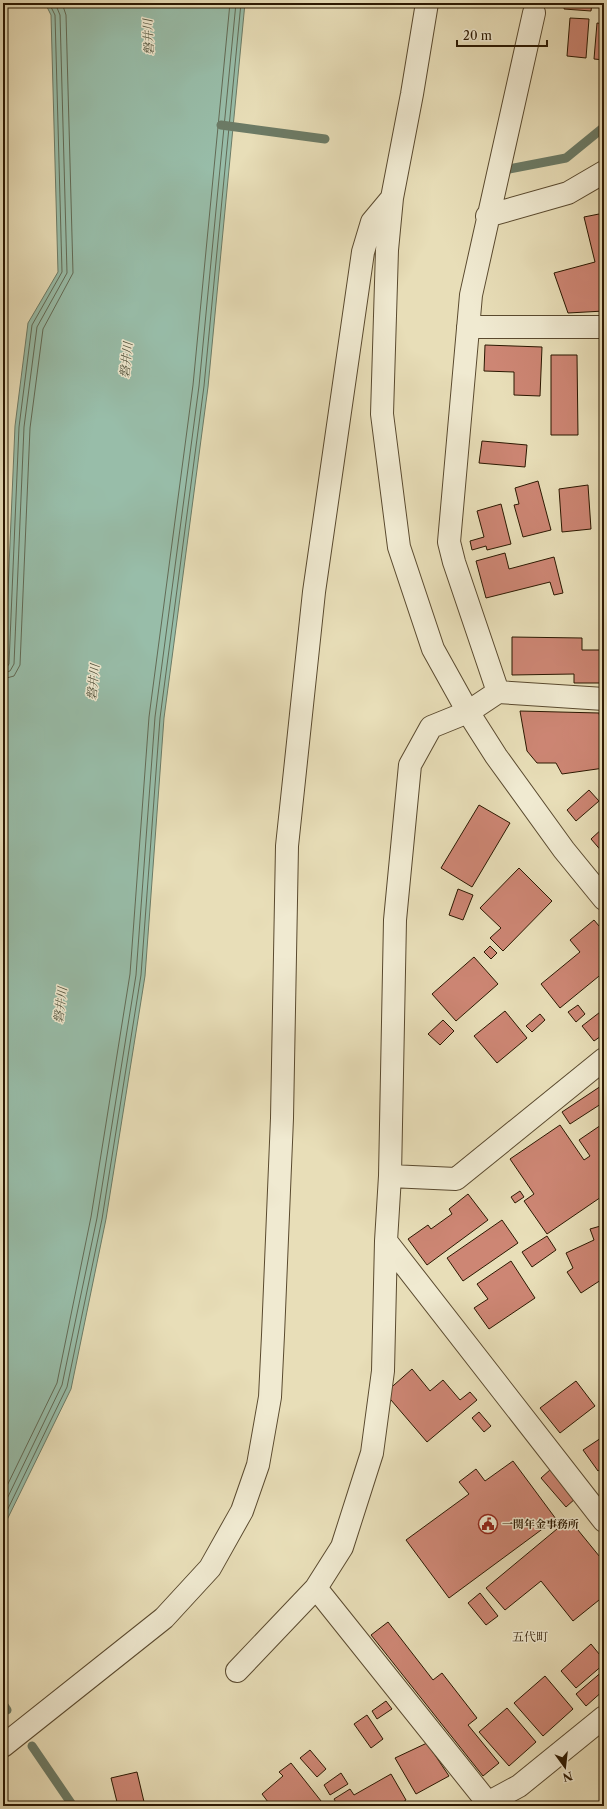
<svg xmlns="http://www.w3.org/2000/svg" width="607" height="1809" font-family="'Libre Caslon Text','Noto Serif JP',serif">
<rect width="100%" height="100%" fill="#e8deb8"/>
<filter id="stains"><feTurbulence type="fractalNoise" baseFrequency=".005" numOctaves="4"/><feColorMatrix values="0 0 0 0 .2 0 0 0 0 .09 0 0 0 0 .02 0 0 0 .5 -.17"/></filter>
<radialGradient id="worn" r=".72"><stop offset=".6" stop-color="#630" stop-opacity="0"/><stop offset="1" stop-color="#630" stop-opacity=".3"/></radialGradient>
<!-- water -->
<path fill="#98bda9" stroke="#6c7b66" d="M45,3H245L208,387L164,718L145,976L106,1219L71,1389L3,1528V708L15,426L28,323L58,272L51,15Z"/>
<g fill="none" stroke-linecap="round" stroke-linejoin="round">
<!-- shore -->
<path stroke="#626a55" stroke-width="1" d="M3,668L7,667L9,664L19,427L32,325L62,272L55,15L49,3
M3,673L10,671L14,664L24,427L37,327L67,273L60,15L55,3
M3,679L14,676L20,665L30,428L43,329L73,273L66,15L62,3
M3,1494L57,1383L91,1217L130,974L149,717L193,385L230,3
M3,1507L62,1385L97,1218L136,975L155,717L199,386L236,3
M3,1519L67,1387L102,1219L141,975L160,718L204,386L241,3"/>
<!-- stream -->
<path stroke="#6c7b66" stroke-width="9" d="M221,125L325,139
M509,169L566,158L604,127
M3,1704L7,1710
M32,1746L73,1806"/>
</g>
<!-- building -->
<path fill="#cd8674" stroke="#2b1801" d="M565,3H592L591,11L564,9Z
M570,18L589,19L586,58L567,56Z
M597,23L604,24V60L594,59Z
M604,213V311L568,313L554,273L595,262L584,217Z
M485,345L542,347L540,396L514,395V372L484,371Z
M551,355H577L578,435H551Z
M604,439V483H603L600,440Z
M482,441L527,445L525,467L479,463Z
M538,481L551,530L523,537L514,505L519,504L515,488Z
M588,485L591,529L562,532L559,489Z
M501,504L511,544L487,550L486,546L472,550L470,541L484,537L477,511Z
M505,553L509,569L554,557L563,593L554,595L550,582L486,598L476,561Z
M512,637L582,638V650H604V683H574V674L512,675Z
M520,711L599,713L604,736V768L562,774L556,763H537L527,751Z
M589,790L599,801L576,821L567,810Z
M479,805L510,823L472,887L441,868Z
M604,827V854L591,839Z
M519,868L552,901L503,951L490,938L501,928L480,908Z
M458,889L473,895L463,920L449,915Z
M594,920L604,932V972L560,1008L541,984L580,952L570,940Z
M490,946L497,953L491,959L484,952Z
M474,957L498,984L456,1021L432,994Z
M578,1005L585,1014L576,1022L568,1012Z
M604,1009V1034L594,1041L582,1026Z
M505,1011L527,1038L497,1063L474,1036Z
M540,1014L545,1020L532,1032L526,1026Z
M443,1020L454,1031L440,1045L428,1034Z
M604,1084V1102L570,1124L562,1112Z
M604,1123V1195L547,1234L524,1201L534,1194L510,1159L560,1125L584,1160L590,1156L579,1140Z
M520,1191L524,1197L515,1203L511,1197Z
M468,1194L488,1220L427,1265L408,1239L428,1225L431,1229L452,1214L449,1209Z
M502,1220L518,1243L463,1281L447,1258Z
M604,1225V1278L581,1293L567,1272L573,1268L566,1253L594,1240L590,1229Z
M547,1236L556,1250L532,1267L522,1252Z
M511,1261L535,1298L489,1329L474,1308L488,1299L477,1284Z
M412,1369L430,1391L443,1380L460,1400L470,1392L477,1400L427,1442L385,1393Z
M576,1381L595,1406L560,1433L540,1408Z
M479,1412L491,1426L484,1432L472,1418Z
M604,1436V1467L598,1471L583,1450Z
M513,1461L556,1519L449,1598L406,1540L469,1494L459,1482L476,1469L485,1481Z
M551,1469L576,1498L566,1507L541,1478Z
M569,1519L604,1562V1596L573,1621L541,1581L505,1610L486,1588Z
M480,1593L498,1616L486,1625L468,1603Z
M388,1622L433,1680L442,1673L477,1718L468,1725L499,1763L483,1776L371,1635Z
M591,1644L604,1660V1664L576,1688L561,1671Z
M604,1670V1690L586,1706L576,1694Z
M545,1676L573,1709L543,1736L514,1703Z
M386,1701L392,1709L377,1719L372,1711Z
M507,1708L536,1742L509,1766L479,1732Z
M367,1715L383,1739L371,1748L354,1724Z
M427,1743L449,1776L416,1794L395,1758Z
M310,1750L326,1769L317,1777L300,1758Z
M291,1763L325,1806H271L262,1794L283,1776L279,1772Z
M137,1772L145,1806H118L111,1778Z
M341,1773L348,1784L330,1795L324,1785Z
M391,1774L406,1800L397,1806H338L334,1799L350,1789L354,1795Z"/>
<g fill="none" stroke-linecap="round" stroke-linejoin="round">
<!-- street casing -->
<g stroke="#5a4a2f" stroke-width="24">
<path id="street" d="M427,3L412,94L392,198L387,250L382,414L399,547L433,649L468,712L496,756L564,850L604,899
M487,216L568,193L604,172
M468,327H604
M498,692L454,562L449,542L471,295L534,13
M390,1176L456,1179L604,1059
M386,1241L604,1521
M316,1588L488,1803
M237,1671L316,1588L342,1547L372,1453L383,1371L386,1241L390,1176L395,920L410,765L431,727L468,712L498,692L604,699
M3,1746L164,1618L210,1568L242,1511L258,1465L270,1397L273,1335L282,1118L287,846L314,592L363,252L372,222L392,198
M482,1806L519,1786L604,1717"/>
</g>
<!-- street -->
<use href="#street" stroke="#f0ead1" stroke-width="22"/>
</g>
<!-- icons -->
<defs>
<g id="civic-ring" transform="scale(1)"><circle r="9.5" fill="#f0ead1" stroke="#8f2418" stroke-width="1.5"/><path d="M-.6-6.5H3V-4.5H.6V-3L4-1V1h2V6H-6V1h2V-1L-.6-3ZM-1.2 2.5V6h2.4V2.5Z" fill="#8f2418"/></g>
</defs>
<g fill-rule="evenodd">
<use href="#civic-ring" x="488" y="1524"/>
</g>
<g text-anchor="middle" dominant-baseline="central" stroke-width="3" stroke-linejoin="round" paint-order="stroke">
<!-- poi labels -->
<g font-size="11" font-weight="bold" fill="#2b1801" stroke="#f0ead1" text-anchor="start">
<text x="502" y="1524">一関年金事務所</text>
</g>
<!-- water labels -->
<g font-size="12" font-style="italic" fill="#51523c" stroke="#f0ead1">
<text transform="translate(148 37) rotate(-92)">磐井川</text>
<text transform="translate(126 360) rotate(-84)">磐井川</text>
<text transform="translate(93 682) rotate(-84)">磐井川</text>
<text transform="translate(60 1005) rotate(-83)">磐井川</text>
</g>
<!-- neighbourhood labels -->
<g font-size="12" fill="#2b1801" stroke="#f0ead1">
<text x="530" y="1636">五代町</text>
</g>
</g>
<!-- margin -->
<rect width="607" height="1809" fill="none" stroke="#e8deb8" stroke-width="16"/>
<rect x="4" y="4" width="599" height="1801" fill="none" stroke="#2b1801" stroke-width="2"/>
<rect x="8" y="8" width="591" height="1793" fill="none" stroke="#2b1801"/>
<!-- north arrow -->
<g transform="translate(565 1767) rotate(165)" stroke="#f0ead1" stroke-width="3" paint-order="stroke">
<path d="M0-3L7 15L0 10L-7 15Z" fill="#2b1801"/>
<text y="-6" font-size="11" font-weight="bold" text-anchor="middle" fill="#2b1801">N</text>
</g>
<!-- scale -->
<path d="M457 40v6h90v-6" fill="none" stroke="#2b1801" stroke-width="2"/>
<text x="463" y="40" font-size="12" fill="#2b1801" stroke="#f0ead1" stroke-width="3" paint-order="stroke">20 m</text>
<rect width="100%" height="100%" filter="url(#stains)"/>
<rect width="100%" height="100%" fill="url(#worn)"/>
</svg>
